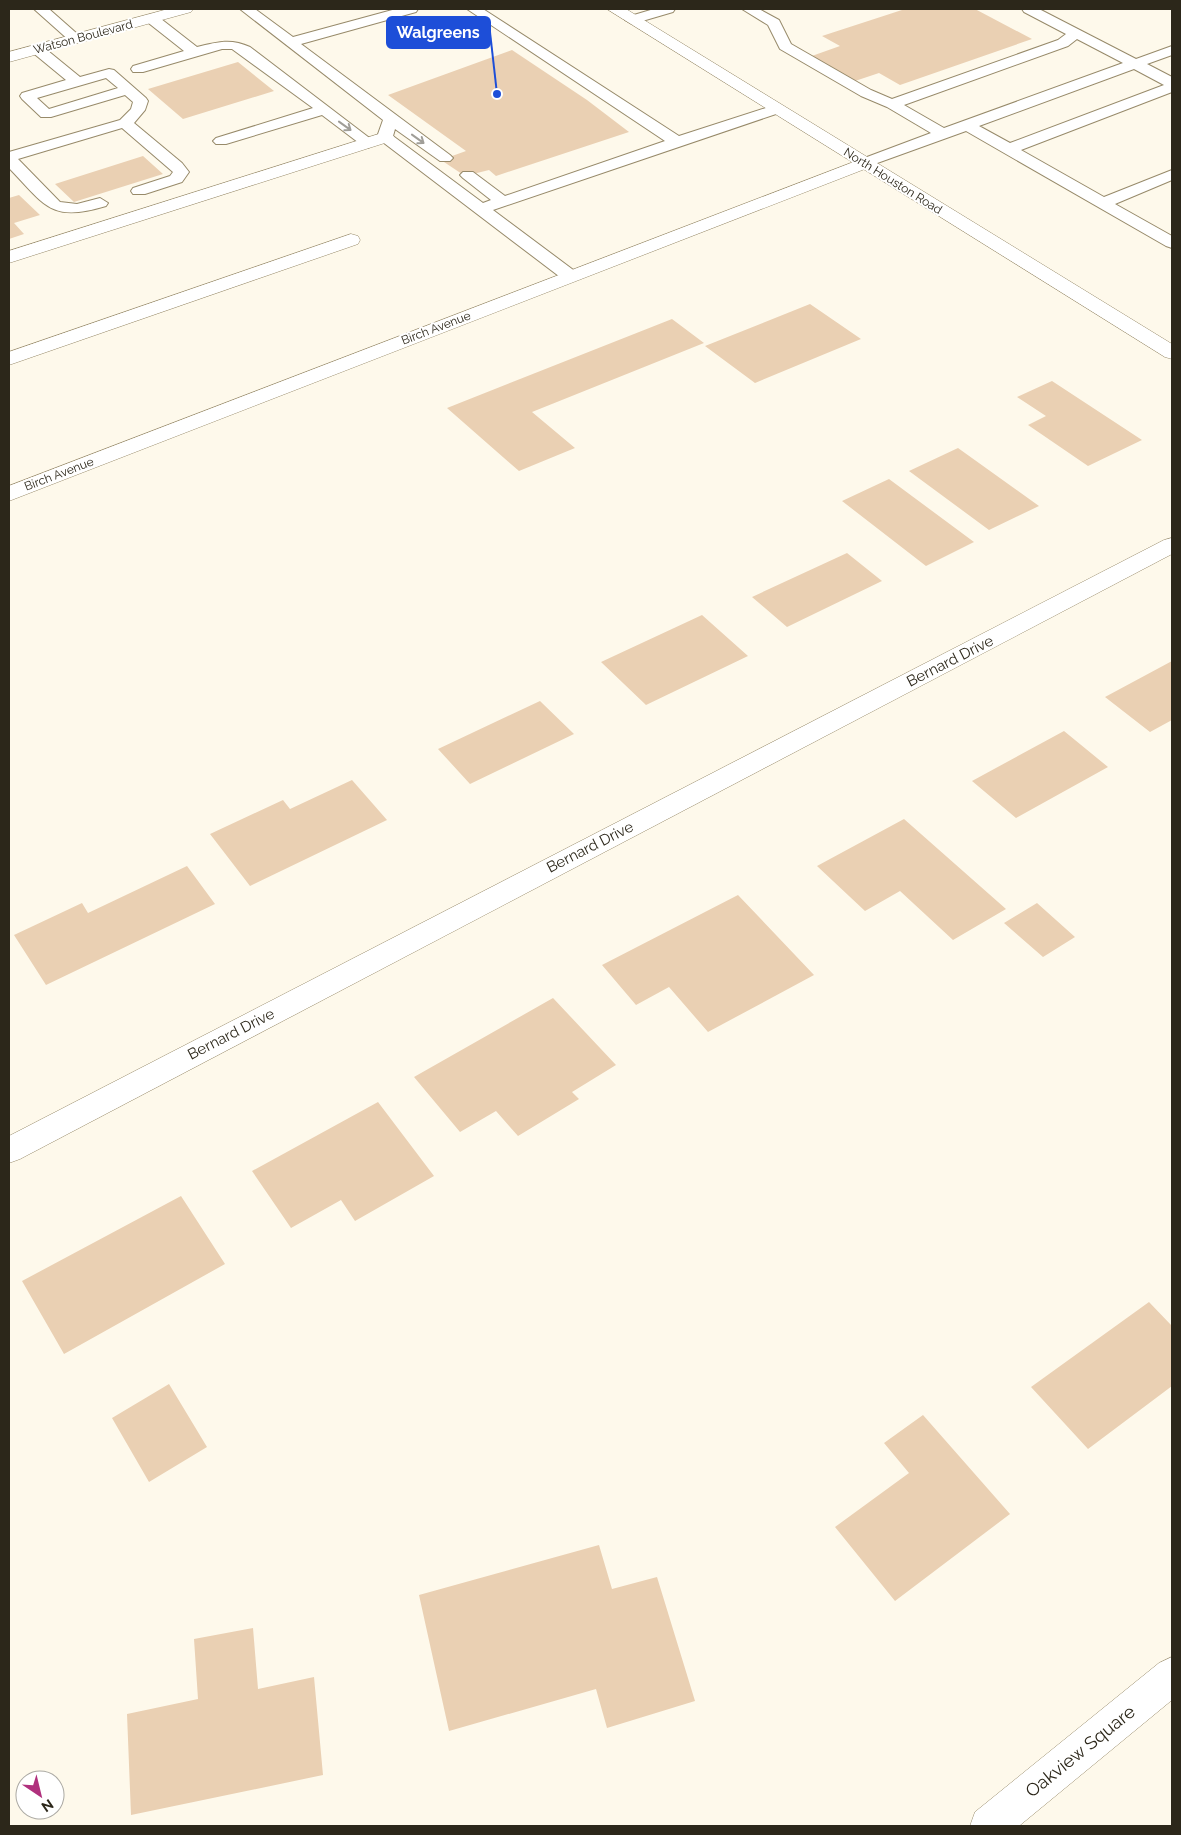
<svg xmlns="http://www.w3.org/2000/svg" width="1181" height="1835" font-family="Raleway,sans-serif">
<rect width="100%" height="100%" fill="#fef9eb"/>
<!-- building -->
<path fill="#ead0b3" d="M905,9H975L1032,39L900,85L879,73L852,82L809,57L840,46L822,36Z
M512,50L587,100L629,132L496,176L489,170L465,176L441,160L466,151L388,95Z
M238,62L274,91L183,119L148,89Z
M143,156L163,174L74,202L55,184Z
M19,195L40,215L14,223L24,234L9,239V198Z
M810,304L861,339L755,383L705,346Z
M672,319L704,343L532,412L575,448L519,471L447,408Z
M1052,381L1142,440L1088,466L1028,425L1046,416L1017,397Z
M958,448L1039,506L989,530L909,471Z
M889,479L974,542L926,566L842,501Z
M847,553L882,581L787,627L752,597Z
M702,615L748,656L646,705L601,662Z
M1172,661V720L1150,732L1105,697Z
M540,701L574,734L470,784L438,749Z
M1064,731L1108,767L1016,818L972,781Z
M352,780L387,820L250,886L210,834L283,800L290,809Z
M904,819L1006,909L953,940L900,891L865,911L817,866Z
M187,866L215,904L46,985L14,935L82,903L88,913Z
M738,895L814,975L708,1032L669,987L636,1005L602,965Z
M1037,903L1075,937L1043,957L1004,923Z
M553,998L616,1065L572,1092L579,1099L518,1136L496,1111L460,1132L414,1077Z
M378,1102L434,1176L355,1221L341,1200L291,1228L252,1171Z
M181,1196L225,1264L64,1354L22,1281Z
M1149,1302L1172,1326V1386L1088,1449L1031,1387Z
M169,1384L207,1447L149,1482L112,1418Z
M923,1415L1010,1514L895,1601L835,1527L909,1473L884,1443Z
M599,1545L612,1589L657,1577L695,1701L607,1728L596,1689L449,1731L419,1595Z
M253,1628L258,1689L314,1677L323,1775L131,1815L127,1714L198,1699L194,1639Z"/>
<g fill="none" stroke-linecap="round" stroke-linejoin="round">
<!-- service casing -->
<g stroke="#978a6a" stroke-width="2">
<path id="service" d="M34,9H49L83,39L81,42H71Z
M240,9H255L293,37L396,9H418L416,12L301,44L450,155L453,158L450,161H440L395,129L393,136L483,203L491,200L463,178L460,175L463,172H473L505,196L665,141L467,9H483L679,136L772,106L777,105L784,109L782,112L493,210L576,272L578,276L576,280H564L380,140L377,137L383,120Z
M654,9H675L673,12L632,24L625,20L627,17Z
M742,9H759L779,20L791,44L871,90L892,99L1058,40L1066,34L1024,12L1022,9H1039L1136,59L1172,46V55L1147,64L1172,77V92L1021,150L1104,197L1172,170V180L1115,204L1172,236V248L1166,246L966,131L869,166H859L856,163L859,160L931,133L887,107L861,96L780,49L768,25ZM1077,39L1123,63L944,128L904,105L1068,46ZM1134,69L1164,85L1010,143L979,126Z
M151,14L156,15L197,47C217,42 231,38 250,47L376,143L368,148L363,146L322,115L226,144H216L213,141L216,138L313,108L232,49H222L143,72H133L131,69L133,66L184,51L146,21L144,18Z
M37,45L42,46L80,77L109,69L114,70L146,98L148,101L145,110L134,123L182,163L189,172L182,182L145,194H133L131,191L133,188L170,176L173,172L122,128L18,159L60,202L77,204L100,198L108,203L106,206C50,223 45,205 9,168V152L120,120L131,109L133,102L125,95L51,117H41L22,99L20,96L22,93L66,80L32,52L30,49ZM106,78L118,88L49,109L37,98Z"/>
</g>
<!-- minor casing -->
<g stroke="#978a6a" stroke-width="1">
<path id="minor" d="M385,132L391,133L394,137L391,141L9,263V251Z
M864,158L870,159L873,163L870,167L9,501V486Z
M351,234L358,236L360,240L358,244L9,365V352Z
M1172,538V554L20,1159L9,1163V1136L1164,540Z
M1172,1657V1700L1019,1826H970L975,1812L1159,1663Z"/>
</g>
<!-- tertiary casing -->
<g stroke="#978a6a" stroke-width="1">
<path id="tertiary" d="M607,9H626L1172,344V359L1165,357Z"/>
</g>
<!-- secondary casing -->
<g stroke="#978a6a" stroke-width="1">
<path id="secondary" d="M168,9H193L191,12L9,62V52Z"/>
</g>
<!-- service -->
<use href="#service" fill="#fff" fill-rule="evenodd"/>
<!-- minor -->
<use href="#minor" fill="#fff" fill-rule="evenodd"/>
<!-- tertiary -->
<use href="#tertiary" fill="#fff" fill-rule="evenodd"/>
<!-- secondary -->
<use href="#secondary" fill="#fff" fill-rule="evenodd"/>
</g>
<!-- one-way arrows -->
<defs><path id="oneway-shaft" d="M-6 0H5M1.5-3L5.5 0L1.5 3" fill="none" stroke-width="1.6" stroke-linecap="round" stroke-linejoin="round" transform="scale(1.25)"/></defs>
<g stroke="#a09e98">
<use href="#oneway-shaft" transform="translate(345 126) rotate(36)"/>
<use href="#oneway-shaft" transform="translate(418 139) rotate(36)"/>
</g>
<g text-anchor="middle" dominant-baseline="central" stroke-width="4" stroke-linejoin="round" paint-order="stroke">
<!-- far-street labels -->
<g font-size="12" fill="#2c271a" stroke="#fff">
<text transform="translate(83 37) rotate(-15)">Watson Boulevard</text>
<text transform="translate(893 181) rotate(32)">North Houston Road</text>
<text transform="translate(436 328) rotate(-21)">Birch Avenue</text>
<text transform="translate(59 474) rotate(-21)">Birch Avenue</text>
</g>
<!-- street labels -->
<g font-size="15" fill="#2c271a" stroke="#fff">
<text transform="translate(950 661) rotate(-27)">Bernard Drive</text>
<text transform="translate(590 847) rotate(-27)">Bernard Drive</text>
<text transform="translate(231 1034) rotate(-27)">Bernard Drive</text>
</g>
<!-- near-street labels -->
<g font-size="18" fill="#2c271a" stroke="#fff">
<text transform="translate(1080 1751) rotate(-39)">Oakview Square</text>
</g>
</g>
<!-- callouts -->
<path fill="none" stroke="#1d4ed8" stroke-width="2" d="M497 94L490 32"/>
<circle fill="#1d4ed8" stroke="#fff" stroke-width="2" cx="497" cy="94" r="5"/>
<rect fill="#1d4ed8" stroke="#1d4ed8" stroke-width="2" x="387" y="17" width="103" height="31" rx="5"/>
<g font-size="16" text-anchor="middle" font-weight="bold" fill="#fff">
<text x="438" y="38">Walgreens</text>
</g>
<!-- border -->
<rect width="1181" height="1835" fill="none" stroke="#2c271a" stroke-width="20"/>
<!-- north arrow -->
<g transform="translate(40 1795) rotate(145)"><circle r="24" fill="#ffffff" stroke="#aba9a3"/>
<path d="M0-4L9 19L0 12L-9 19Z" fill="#b0307d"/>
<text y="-8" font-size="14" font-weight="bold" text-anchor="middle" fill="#2c271a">N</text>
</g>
</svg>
